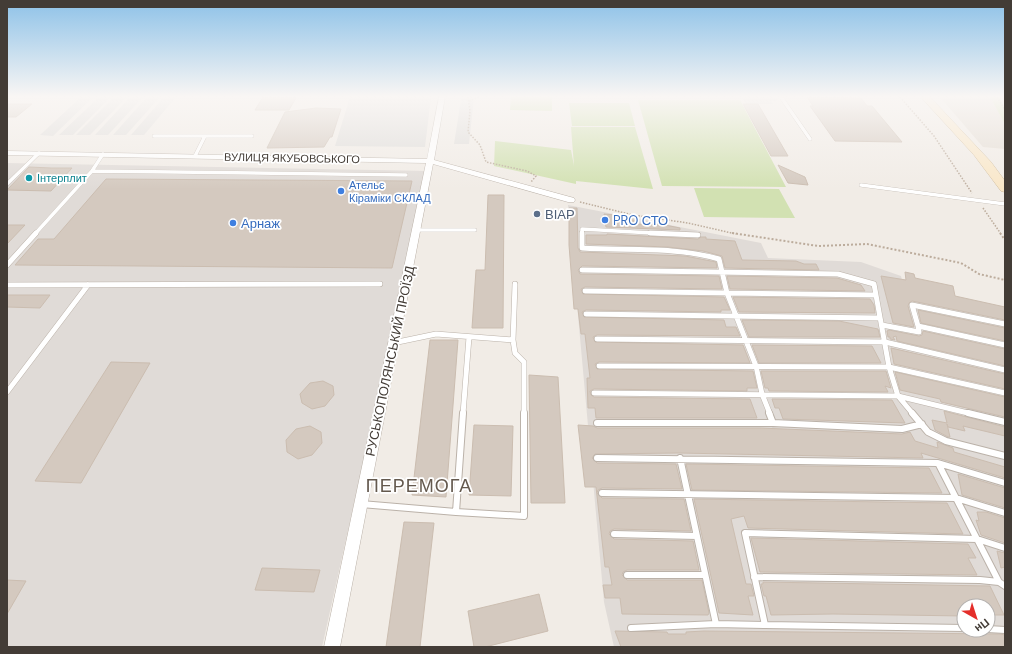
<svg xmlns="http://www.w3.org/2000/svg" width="1012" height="654" font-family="'DM Sans',sans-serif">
<rect width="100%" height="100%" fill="#f1ece6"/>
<!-- residential -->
<path fill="#e4ddd4" d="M940,97H990L1005,124V149L983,147Z"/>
<!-- industrial -->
<path fill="#e0dbd7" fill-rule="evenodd" d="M7,163L428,171L322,647H7Z
M568,205L761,243L768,258L861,262L901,276L904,289L936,306L1005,320V647H614L604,602ZM964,606H988V630H964Z"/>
<!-- green -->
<path fill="#d2e1b2" d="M511,97H552V111L510,110Z
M990,97H999L1005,108V124Z
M638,100H740L786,187L662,186Z
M569,103H629L635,126H572Z
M571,127H635L653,189L576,181V184L494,166L495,141L571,150L574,166Z
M694,188L779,189L795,218L704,217Z"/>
<!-- parking -->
<path fill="#dfddda" d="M81,97H93L53,136L40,135Z
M99,97H111L73,135H59Z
M114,97H127L90,135H76Z
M130,97H143L108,135H95Z
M147,97H160L126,135H113Z
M164,97H176L144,135H131Z
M350,97H431L425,147L335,146Z
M468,97H474L469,144H454L461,100Z
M742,97H775L778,101H771L773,104H746Z"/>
<!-- building -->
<path fill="#d4c9bf" stroke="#cbbdb0" d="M263,97H292L296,98L289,110H255Z
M807,97L861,98L867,106H872L902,142L835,141L810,106H813Z
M7,104H32L16,117H7Z
M743,104H758L788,156H771Z
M316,108L341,109L332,137H330L324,147L267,148L285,112Z
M778,165L805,177L808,185L788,183Z
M29,167L51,168H72L51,191L7,190Z
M106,179L412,181L392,268L15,265L38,239H54Z
M488,195H504L503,328H472L476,270H485Z
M569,208H577L578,248L580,252L685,256L716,262L717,268L582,266L578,270L580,274L719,276L722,289L585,287L581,289L583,294L724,297L730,310H721V312L586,310L582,312L584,317L724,320L726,327H736L740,336L597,335L593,337L595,342L743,345L750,363L599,362L595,364L597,369L753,371L757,388H747V391L594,389L590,391L591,395L594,397L750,399L757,418H596L595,408H588L587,378H590L585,334H581L578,309H574L569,245Z
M604,214L615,215L616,220H634V224L665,225L680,228V230L606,227Z
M7,225H25L7,244Z
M607,234L698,239L701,237H706V239L735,241L742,260L796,261L804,264H816L819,270L725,268L722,256L703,251L668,247L586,244V235H607Z
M905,272L914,274L915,278L953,286L955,296L1005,307V320L912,301L909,303L908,306L914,327L893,323L881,276L906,280Z
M727,276L837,278L861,285L865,291L730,289Z
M7,295H50L40,308L7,307Z
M733,297L870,299L874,305L875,313L739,312Z
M918,310L1005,328V341L921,323Z
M742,320L839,321L878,329L880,337H749Z
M889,330L919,336L922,335L923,331L1005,349V366L897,341L896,336L893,337L895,340L890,339V337H888L887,331Z
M430,340H458L446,497L412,495Z
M752,345L872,346L881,363H759Z
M891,348L1005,374V389L894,364Z
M111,362L150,363L81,483L35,481Z
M761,371H886L891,388L885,386L888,392L769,391L768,388H765Z
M895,372L1005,397V417L941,402L940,399L900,390Z
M529,375L558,377L565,503H531Z
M323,381L333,386L334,395L325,406L312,409L302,403L300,394L310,383Z
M772,399L892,400L905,423L783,419L779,408H775Z
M944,411L1005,427V436L963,426L965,431L948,427L947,424L950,437H948L935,430L932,420L947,423Z
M474,425L513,426L511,496L469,495Z
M578,425L593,426L597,428H760L902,434L910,432L915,441L938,448L937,442L953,448L954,452L1005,467V478L921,453L923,458L679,453L595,454L592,458L597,463L676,464L682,489L602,488L598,490L597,493L602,498L684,499L691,531L614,529L610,531L609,534L614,539L693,541L699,570H627L623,572L622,575L627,580H702L709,613L708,615L622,614L620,598H605L603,585H612L609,567H605L596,487H585Z
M310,426L321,432L322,443L312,455L298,459L287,452L286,440L296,429Z
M686,464L929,468L942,493L692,490Z
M958,474L1005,488V508L962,495Z
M694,499L947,503L963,534L748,528L744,516L731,519L746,584H751L754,596H748L753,615L719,613Z
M977,512H986L1005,518V543L981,535L976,520L979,521Z
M404,522L434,523L420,647H386Z
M751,538L968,544L976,558H968L977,575L760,572Z
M997,551L1005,553V567L1001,568Z
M262,568L320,570L314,592L255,590Z
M7,580L26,581L7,614Z
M763,582L990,586L1004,615H988V606H964V616L833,614L771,615L766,596H764L761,584H763Z
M539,594L548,631L485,647H474L468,611Z
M615,631L667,632L668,634H686V632L704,631L1000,634L1005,635V647H621Z"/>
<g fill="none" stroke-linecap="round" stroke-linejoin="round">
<!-- lane-far2 casing -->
<g stroke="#bbb2a9" stroke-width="4">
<path id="lane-far2" d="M781,97L810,139
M154,136H205L195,156
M205,136H252
M92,171L406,175
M7,184L39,153
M861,185L1005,204
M417,230H475
M35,234L92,171L103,154
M582,234V229L669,234"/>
</g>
<!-- lane-far1 casing -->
<g stroke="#bbb2a9" stroke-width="6">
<path id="lane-far1" d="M582,233V248C628,251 674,246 719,259L727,293L756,366L762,394L770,414
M650,233L698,235
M7,265L36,233
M582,270L838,274L874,284L889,367L898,396L913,414
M7,285L380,284
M585,291L876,295
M586,314L880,318
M882,325L919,332L918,326L1005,345
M918,326L912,305L1005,324
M597,339L885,342L1005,370
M513,340L515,353L524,362V414
M393,343L436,334L513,340L515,284
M599,366L889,367L1005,393
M7,392L88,285
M594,393L898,396L972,414
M463,414L469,337"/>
</g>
<!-- lane casing -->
<g stroke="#bbb2a9" stroke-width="8">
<path id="lane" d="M769,413L773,423
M912,413L928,432L946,441L1005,456
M968,413L1005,422
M597,423H773L902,429L922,424
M597,458L938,463L999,582L1005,586
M680,458L716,624
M938,463L1005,483
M602,493L956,498L1005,513
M361,504L456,512L463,413
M456,512L524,516V413
M614,534L697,536
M627,575H704
M754,577L980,580L999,582
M765,625L964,628
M631,628L716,624L765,625L745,533L977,539L1005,548
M988,629L1005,630"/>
</g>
<!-- street casing -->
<g stroke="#bbb2a9" stroke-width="1">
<path id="street" d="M439,97H445L434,160L574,198L575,200L574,202H568L433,164L340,647H324L426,163L7,155V151L427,159Z"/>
</g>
<!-- secondary casing -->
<g stroke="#cfbb9c" stroke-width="1">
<path id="secondary" d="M921,97H930L991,162L1005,181V192L1001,191L974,155Z"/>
</g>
<!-- path-far1 -->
<path stroke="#bcac9c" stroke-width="1.5" stroke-dasharray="1.5 1.5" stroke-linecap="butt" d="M468,97L470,111L468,132L480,145L486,162L527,171L536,176L531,182
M900,97L934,136L972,193
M997,97L1005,110
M469,101L479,97
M580,202L633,215L688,223L736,234
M983,208L1001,234"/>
<!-- path -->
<path stroke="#bcac9c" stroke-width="2" stroke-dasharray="2 2" stroke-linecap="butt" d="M732,233L818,246L867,244L961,263L979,274L1005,280
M1000,233L1005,240"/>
<!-- lane-far2 -->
<use href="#lane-far2" stroke="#fff" stroke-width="3.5"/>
<!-- lane-far1 -->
<use href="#lane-far1" stroke="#fff" stroke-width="5"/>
<!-- lane -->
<use href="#lane" stroke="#fff" stroke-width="6"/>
<!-- street -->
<use href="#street" fill="#fff" fill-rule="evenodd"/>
<!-- secondary -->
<use href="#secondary" fill="#f9e7c8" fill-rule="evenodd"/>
</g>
<!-- sky -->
<linearGradient id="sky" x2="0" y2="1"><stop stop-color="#8ec2e8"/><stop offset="0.51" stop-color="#f9f6f4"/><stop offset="1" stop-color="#f9f6f4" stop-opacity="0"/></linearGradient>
<rect width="1012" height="189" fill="url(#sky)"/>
<!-- markers -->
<circle fill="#0f9aa8" stroke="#fff" stroke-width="1.5" cx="29" cy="178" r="4"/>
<g fill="#3f7fe0" stroke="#fff" stroke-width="1.5">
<circle cx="341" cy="191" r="4"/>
<circle cx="605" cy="220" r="4"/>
<circle cx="233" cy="223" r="4"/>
</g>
<circle fill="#5c6f8a" stroke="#fff" stroke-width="1.5" cx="537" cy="214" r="4"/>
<g text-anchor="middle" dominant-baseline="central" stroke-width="3.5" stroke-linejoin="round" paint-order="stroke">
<!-- far-street labels -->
<g font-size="11" fill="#433c36" stroke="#fff">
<text transform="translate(292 158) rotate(1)">ВУЛИЦЯ ЯКУБОВСЬКОГО</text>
</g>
<!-- far-culture labels -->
<g font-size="11" fill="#0d838f" stroke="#fff" text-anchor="start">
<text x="37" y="178">Інтерплит</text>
</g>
<!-- far-shop labels -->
<g font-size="11" fill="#366cbe" stroke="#fff" text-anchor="start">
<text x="349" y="185">Ательє<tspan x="349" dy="13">Кіраміки СКЛАД</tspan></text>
</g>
<!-- service labels -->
<g font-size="13" fill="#4e5e75" stroke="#fff" text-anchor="start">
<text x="545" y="214">ВІАР</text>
</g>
<!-- shop labels -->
<g font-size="13" fill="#366cbe" stroke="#fff" text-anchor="start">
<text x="613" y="220">PRO СТО</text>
<text x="241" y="223">Арнаж</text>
</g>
<!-- street labels -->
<g font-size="13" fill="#433c36" stroke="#fff">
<text transform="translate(390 361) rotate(-78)">РУСЬКОПОЛЯНСЬКИЙ ПРОЇЗД</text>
</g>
<!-- near-quarter labels -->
<g font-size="18" letter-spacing="1" fill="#64594e" stroke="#fff">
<text x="419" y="486">ПЕРЕМОГА</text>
</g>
</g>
<!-- border -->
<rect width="1012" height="654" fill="none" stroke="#433c36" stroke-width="16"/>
<!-- north arrow -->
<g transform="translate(976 618) rotate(141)"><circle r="19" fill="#ffffff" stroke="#b4b1af"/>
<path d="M0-3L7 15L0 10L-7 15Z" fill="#e42e2a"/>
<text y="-6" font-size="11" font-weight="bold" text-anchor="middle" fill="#433c36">Пн</text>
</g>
</svg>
